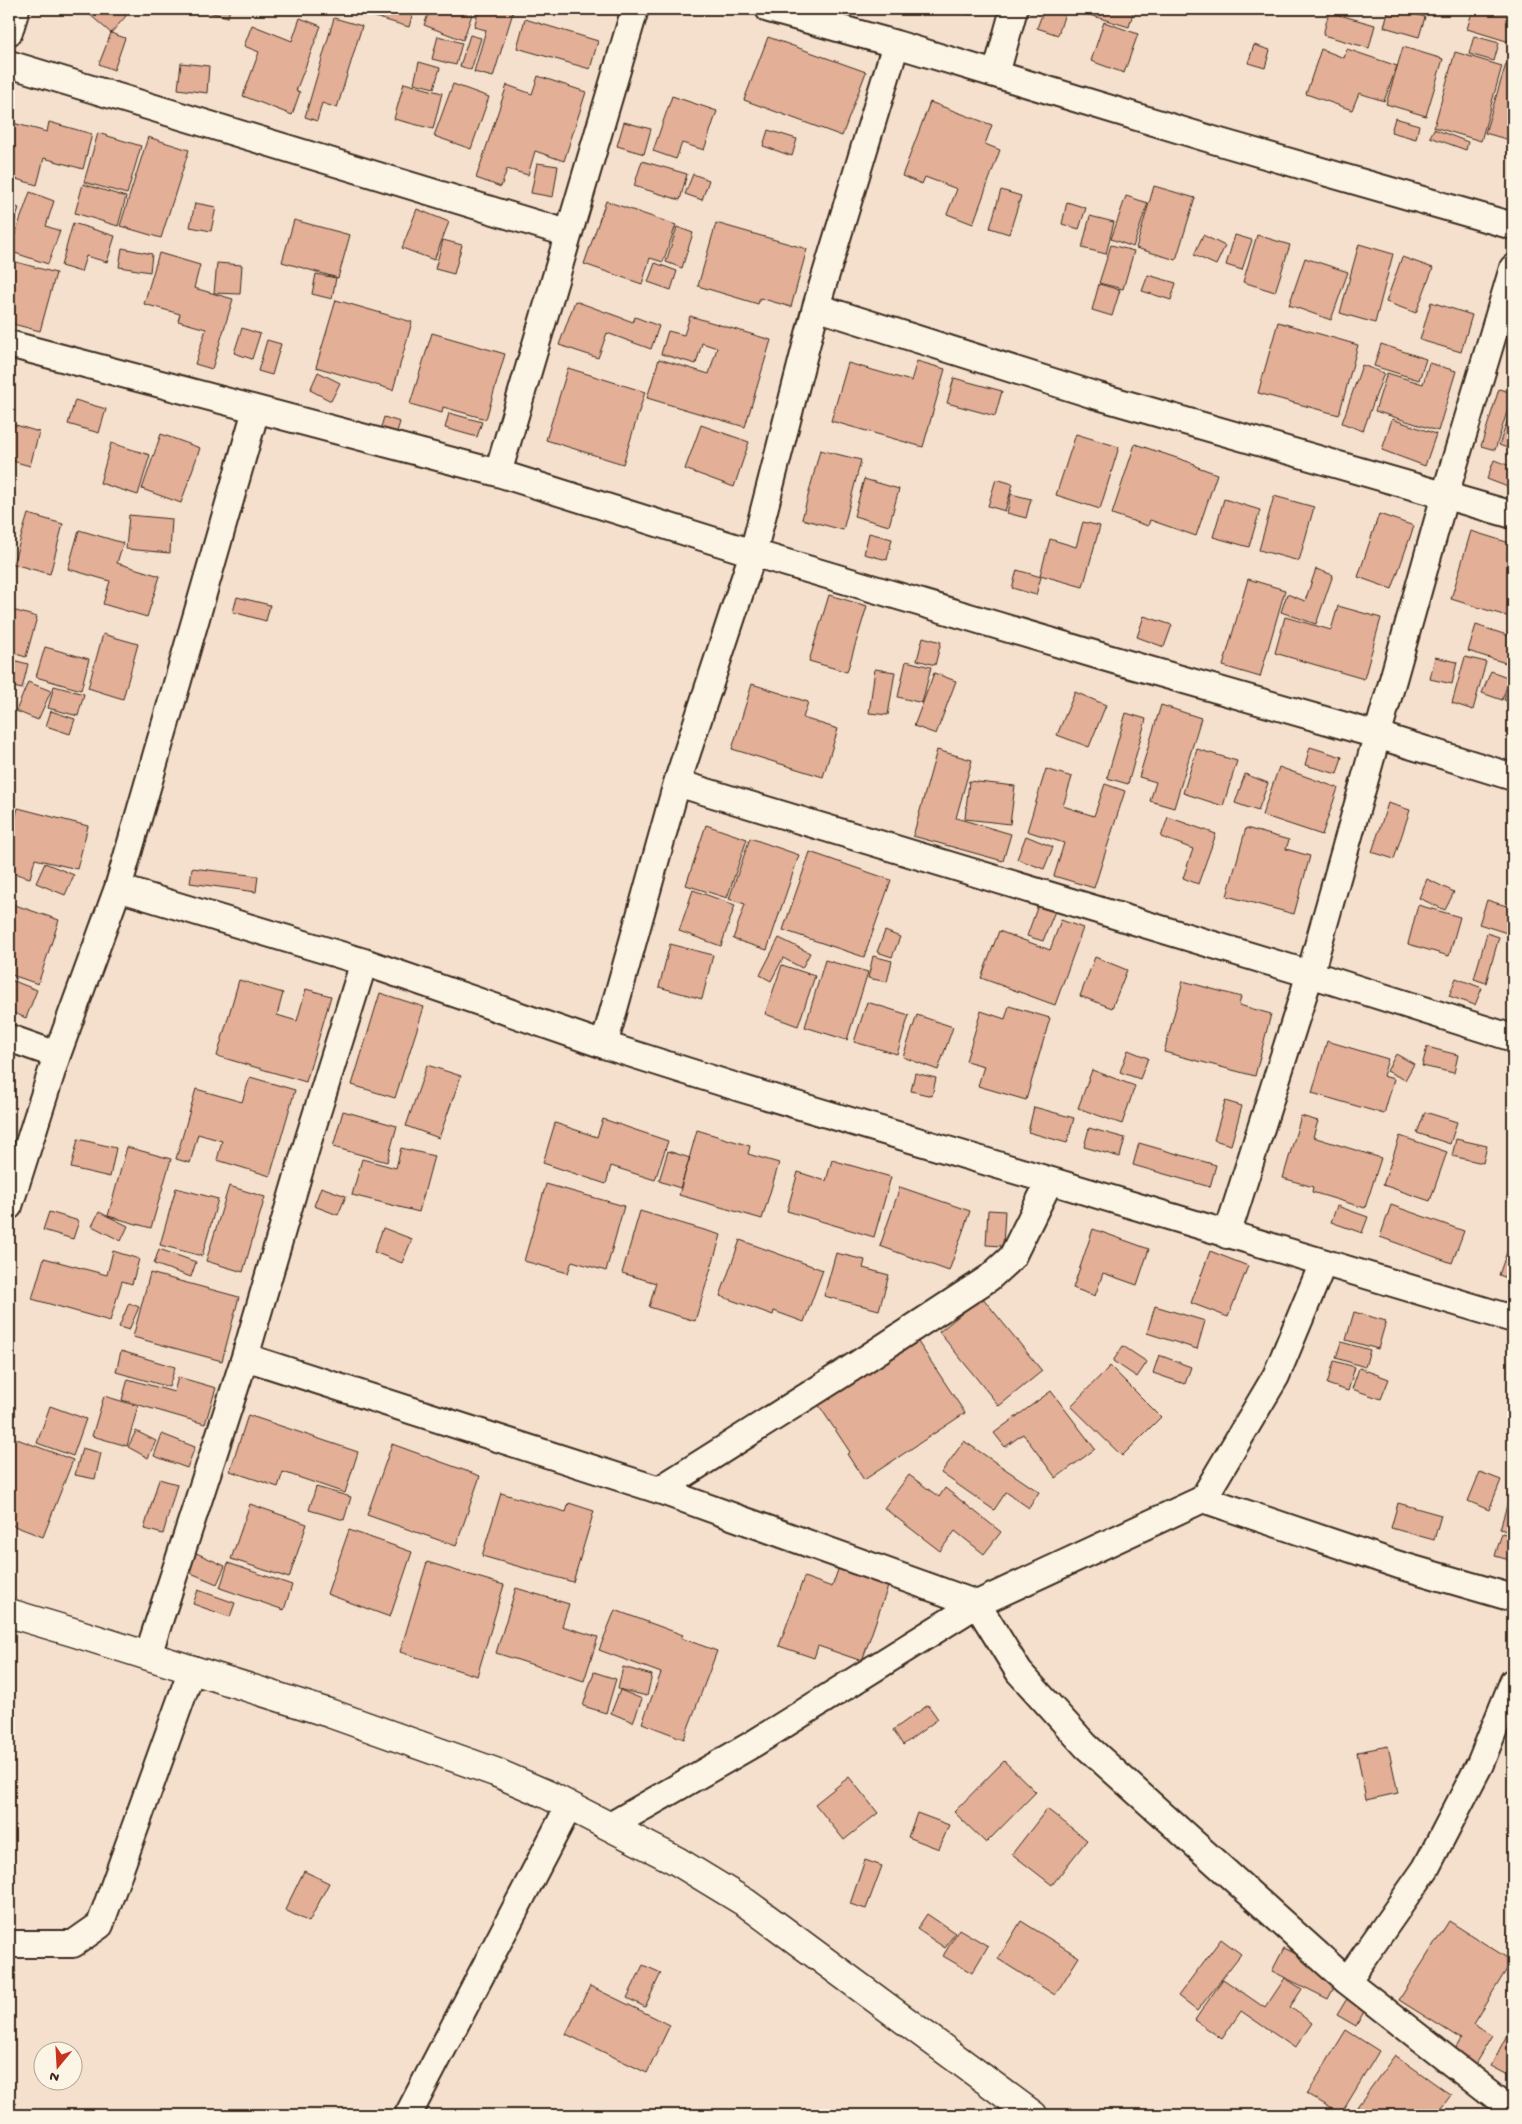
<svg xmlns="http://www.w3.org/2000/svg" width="1522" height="2124" font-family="'Gochi Hand',sans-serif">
<rect width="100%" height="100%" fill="#f4e0cd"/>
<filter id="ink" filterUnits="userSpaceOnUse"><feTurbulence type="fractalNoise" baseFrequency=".02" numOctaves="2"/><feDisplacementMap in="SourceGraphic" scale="10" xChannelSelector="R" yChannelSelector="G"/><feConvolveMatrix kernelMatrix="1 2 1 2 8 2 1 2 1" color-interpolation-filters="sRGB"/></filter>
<g filter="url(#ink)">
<!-- building -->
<path fill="#e3af96" stroke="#3b2a1e" d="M51,9H72L70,14Z
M93,9H118L126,16L111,33L89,14Z
M197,9H230L228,17Z
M348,9H414L409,27Z
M430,9H474L463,40L424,25Z
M479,9H514L493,77L474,72L486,30L474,27Z
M951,9H972L971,15Z
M1044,9L1066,10L1058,35L1037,28Z
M1070,9H1134L1129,27Z
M1389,9H1397L1425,17L1419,37L1384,27Z
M1473,9H1513V43L1467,29Z
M1329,12L1375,25L1369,48L1323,35Z
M300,18L321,26L296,91L300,92L292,115L243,96L259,52L244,46L252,25L292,41Z
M334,18L362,26L337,108L322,103L317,121L305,117Z
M525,19L598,41L590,69L517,48Z
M1104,22L1138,34L1124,73L1091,61Z
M111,33L125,38L114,70L99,64Z
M470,35L481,38L471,70L460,66Z
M438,36L462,43L456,65L432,59Z
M1474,36L1499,43L1494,61L1469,54Z
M768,37L866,72L842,136L744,100Z
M1254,45L1270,50L1265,68L1248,63Z
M1403,47L1443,59L1426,116L1386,104Z
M1321,49L1344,58L1347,49L1397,66L1384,101L1359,93L1352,110L1306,94Z
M1455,52L1502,66L1481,141L1434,127Z
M419,62L440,68L434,88L414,83Z
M181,63L209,66L207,93L178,89Z
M1506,64L1513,66V141L1485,133Z
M538,76L586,92L564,161L535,151L528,175L507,169L501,187L476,178L507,85L532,94Z
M404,83L442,93L433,129L394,119Z
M453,84L489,97L471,149L434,136Z
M672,96L717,111L704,150L682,143L676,159L653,151Z
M930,102L992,125L985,144L1000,150L973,224L947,214L957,189L925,177L922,184L902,176Z
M1395,118L1419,125L1416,139L1391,132Z
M9,122L47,132L49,122L92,134L83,169L44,158L37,185L9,177Z
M624,122L651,129L644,154L617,146Z
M1434,129L1468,142L1466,150L1430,137Z
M768,130L797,139L792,156L763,146Z
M98,133L141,146L127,194L84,182Z
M148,137L189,150L161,238L120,226Z
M642,161L687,174L680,200L634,186Z
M537,163L558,166L553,197L531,193Z
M693,174L709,180L702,200L685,194Z
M83,184L126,197L118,226L75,213Z
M1154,186L1195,198L1176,260L1136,248Z
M1001,190L1021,196L1009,234L990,228Z
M30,192L54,201L46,226L60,231L48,264L9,251Z
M1126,196L1148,203L1133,247L1111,239Z
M606,201L676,225L663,262L650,258L642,284L584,264Z
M1067,202L1086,208L1079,229L1062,224Z
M195,203L216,207L211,231L190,227Z
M9,204L19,208L9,238Z
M417,209L449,222L434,260L402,248Z
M1090,216L1114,222L1106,254L1082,248Z
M294,220L350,235L338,278L282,262Z
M73,223L115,236L107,262L86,256L81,272L61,266Z
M716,223L807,249L791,307L760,298L758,304L698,286Z
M677,227L693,233L682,268L666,262Z
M1203,235L1225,246L1216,265L1194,255Z
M1235,235L1252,240L1242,270L1226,265Z
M1257,235L1290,245L1275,292L1243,282Z
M443,240L462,245L454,274L435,269Z
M1359,244L1393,254L1375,323L1340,313Z
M1111,245L1134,251L1123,289L1099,283Z
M122,248L152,254L150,272L119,267Z
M159,253L200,265L194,288L233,299L212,369L195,364L206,329L178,321L180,314L144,304Z
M1402,257L1433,268L1416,313L1386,302Z
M1305,258L1348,272L1331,320L1289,305Z
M9,260L56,273L40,331L9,323Z
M217,263L242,265L240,294L214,293Z
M655,263L677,271L671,290L648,282Z
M316,274L336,278L332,299L312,294Z
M1148,275L1176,283L1171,300L1142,291Z
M1099,284L1120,290L1112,316L1092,310Z
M336,300L412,322L393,390L316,367Z
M575,301L633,322L635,317L659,326L651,349L607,333L598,358L559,345Z
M1431,302L1472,315L1461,352L1420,340Z
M690,316L771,340L745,427L647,398L659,359L709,374L717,348L702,343L696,364L661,354L668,331L684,335Z
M1278,322L1358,345L1339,415L1258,393Z
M242,328L260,334L252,359L234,353Z
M432,333L505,354L486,419L443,407L442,413L410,404Z
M267,340L281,344L272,375L258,371Z
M1381,344L1426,359L1419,380L1374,366Z
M917,361L945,369L923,447L831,421L848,363L911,381Z
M1429,363L1456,371L1438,431L1375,411L1387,373L1423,384Z
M1362,365L1384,373L1363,431L1342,423Z
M568,368L645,392L623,464L546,440Z
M318,372L340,383L331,401L310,390Z
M954,378L1002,391L995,416L947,403Z
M1499,389L1513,393L1495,450L1481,446Z
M75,400L106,409L99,433L68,424Z
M1513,405V450L1499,445Z
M449,413L482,422L477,437L445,428Z
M384,417L400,422L391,452L375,447Z
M1392,419L1436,434L1425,466L1382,450Z
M9,423L39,432L30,466L9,460Z
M701,425L749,442L734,487L685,469Z
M161,434L200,448L181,503L142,489Z
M1076,434L1119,447L1100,509L1056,495Z
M111,443L150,455L138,495L100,483Z
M1135,444L1195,464V466L1217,474L1196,536L1150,520L1148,526L1112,514Z
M820,450L861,460L843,530L802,519Z
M1494,460L1513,467V489L1487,479Z
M864,479L899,489L889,526L854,516Z
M996,479L1013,484L1005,511L988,506Z
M1011,494L1031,499L1026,518L1007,513Z
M1274,496L1314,507L1299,561L1259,550Z
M1224,499L1260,510L1249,547L1213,537Z
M28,514L63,524L50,574L13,564Z
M1379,514L1414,526L1392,589L1358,577Z
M129,515L172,519L170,553L126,549Z
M1083,522L1100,526L1083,587L1040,575L1050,539L1076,547Z
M79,530L123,543L117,563L160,576L147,617L103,604L110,581L68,569Z
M1471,531L1513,544V618L1451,599Z
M869,533L892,539L887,560L864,554Z
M1316,569L1333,575L1316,624L1281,612L1287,594L1305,601Z
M1017,570L1041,577L1036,595L1012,588Z
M1248,579L1285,590L1260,677L1223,666Z
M829,595L867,606L847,672L809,661Z
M237,597L270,605L266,621L233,612Z
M1338,606L1381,618L1364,679L1275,653L1285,617L1331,630Z
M9,609L37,617L26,657L9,652Z
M1144,616L1172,625L1164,647L1137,637Z
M1476,625L1513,637L1512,665L1468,651Z
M103,634L138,644L123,699L88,688Z
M923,637L941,642L935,665L917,660Z
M45,647L89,659L81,690L36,677Z
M1435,657L1457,662L1452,684L1430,679Z
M1465,657L1486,662L1473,710L1452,703Z
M9,659L28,664L22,689L9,686Z
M906,661L931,667L922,703L898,697Z
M875,669L895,672L888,715L869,713Z
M1491,671L1510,678L1502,700L1482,693Z
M934,673L956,681L936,734L914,726Z
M1513,674V703L1504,700Z
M28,682L51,691L38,720L16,711Z
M752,684L808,702L803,718L838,729L823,777L732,749Z
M54,686L84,694L78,716L48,708Z
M1075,692L1106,705L1089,747L1057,735Z
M9,695L13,696L9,709Z
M1161,705L1201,718L1174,808L1150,801L1156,782L1139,777Z
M51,711L75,719L70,734L46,726Z
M1126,713L1146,719L1128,784L1107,778Z
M1310,747L1342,757L1337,774L1305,765Z
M1197,749L1237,761L1223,806L1183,793Z
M937,750L972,760L956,818L1011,834L1003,861L913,836Z
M1279,767L1338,788L1322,835L1262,815Z
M1046,769L1072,777L1063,806L1094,816L1105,784L1125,791L1094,888L1054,876L1064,843L1027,831Z
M1245,774L1268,783L1258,811L1235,803Z
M969,781L1015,786L1010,824L965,819Z
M1388,803L1410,810L1394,859L1372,852Z
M18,808L88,826L77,869L35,859L30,878L9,872V822L14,823Z
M1168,817L1216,834L1198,884L1183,878L1193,849L1161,837Z
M706,825L747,839L727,898L686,885Z
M1246,828L1289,840L1286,849L1310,856L1294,914L1227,896Z
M1026,836L1053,847L1044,869L1017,859Z
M750,838L799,855L767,950L733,939L745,904L729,899Z
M810,852L891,880L864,957L783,930Z
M45,863L74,875L65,895L36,883Z
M192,868L258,876L256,892L190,883Z
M1427,879L1454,892L1445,910L1419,898Z
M693,890L735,905L721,946L679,931Z
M1487,900L1513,908V935L1479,924Z
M9,903L59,920L38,984L9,974Z
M1038,905L1055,911L1043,941L1027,936Z
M1418,905L1460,917L1449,956L1408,944Z
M1061,920L1083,928L1055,1005L981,978L999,931L1050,950Z
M885,931L900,937L892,957L877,952Z
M1487,933L1499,937L1486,983L1474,979Z
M779,938L810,953L802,968L783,958L771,981L760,975Z
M670,944L713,955L702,999L659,987Z
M873,956L892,961L887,982L868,978Z
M1095,957L1127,970L1112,1008L1080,996Z
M825,960L868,972L847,1040L805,1027Z
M782,965L815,976L798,1026L765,1014Z
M1456,978L1482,988L1475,1005L1449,996Z
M11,980L37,990L26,1018L9,1011V985Z
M239,980L283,993L277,1015L297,1021L306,989L331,996L306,1082L217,1056Z
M1183,981L1241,997L1239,1005L1271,1014L1255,1076L1164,1052Z
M380,993L424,1007L395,1098L352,1085Z
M867,1002L909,1015L897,1054L854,1042Z
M1009,1006L1050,1018L1026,1100L978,1086L984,1066L966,1061L981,1011L1005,1019Z
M917,1015L953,1027L938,1070L903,1057Z
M1327,1041L1388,1059L1383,1076L1394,1079L1384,1114L1312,1093Z
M1427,1047L1458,1055L1454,1073L1422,1066Z
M1128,1050L1148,1058L1140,1079L1120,1072Z
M1396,1054L1414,1064L1405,1080L1387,1071Z
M427,1065L461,1076L439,1138L406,1126Z
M1092,1070L1135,1086L1122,1124L1078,1108Z
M915,1073L936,1078L932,1096L911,1091Z
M250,1077L295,1090L270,1176L217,1160L222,1141L198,1134L190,1163L176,1159L196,1089L242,1102Z
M1225,1101L1242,1106L1231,1145L1214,1140Z
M1034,1107L1074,1118L1067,1143L1028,1132Z
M343,1111L397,1126L387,1162L333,1147Z
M1425,1112L1457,1122L1450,1144L1417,1133Z
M1301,1116L1318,1121L1313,1137L1381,1158L1365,1208L1312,1192L1313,1187L1283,1178Z
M603,1119L668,1141L655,1180L611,1166L606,1184L543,1163L555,1123L597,1137Z
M1089,1128L1125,1138L1120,1157L1084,1147Z
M697,1130L750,1146L748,1154L779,1163L762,1219L679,1195Z
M1400,1136L1447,1152L1430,1201L1383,1185Z
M78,1139L116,1148L110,1177L71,1168Z
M1456,1139L1487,1146L1483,1163L1452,1156Z
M1139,1143L1216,1165L1210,1187L1133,1165Z
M127,1147L171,1159L151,1228L108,1216Z
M401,1148L434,1156L419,1212L352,1195L362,1159L396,1168Z
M668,1151L690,1158L680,1188L659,1181Z
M832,1160L891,1177L874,1237L787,1211L798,1172L826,1181Z
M546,1184L624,1206L606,1271L572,1261L568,1273L524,1261Z
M229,1186L265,1197L243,1272L206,1261Z
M321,1187L346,1196L338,1215L314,1206Z
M900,1187L970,1211L949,1271L880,1246Z
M176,1188L218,1199L202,1256L160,1245Z
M1391,1205L1464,1231L1452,1263L1380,1237Z
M1337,1206L1368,1217L1362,1233L1331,1222Z
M988,1210L1005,1211L1003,1246L986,1245Z
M640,1211L721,1235L695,1321L649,1307L656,1283L622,1273Z
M49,1212L79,1221L73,1239L43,1230Z
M99,1212L128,1226L121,1241L92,1226Z
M383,1228L412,1239L402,1263L374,1252Z
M1093,1229L1149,1249L1137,1285L1103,1273L1095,1296L1073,1288Z
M740,1240L823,1270L804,1322L774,1311L773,1315L720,1296Z
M1509,1246L1513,1247V1280L1499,1275Z
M159,1249L196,1262L191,1277L154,1264Z
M113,1251L139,1259L132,1284L122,1281L110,1321L32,1299L44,1258L107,1275Z
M1210,1251L1248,1266L1228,1317L1191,1303Z
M836,1253L865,1260L863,1268L889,1275L879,1310L824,1296Z
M150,1273L239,1297L222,1361L133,1337Z
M982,1297L1042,1371L999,1406L939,1332Z
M129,1303L139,1307L129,1330L119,1327Z
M1155,1306L1205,1321L1197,1349L1147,1333Z
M1354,1312L1386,1321L1378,1349L1346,1340Z
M916,1339L965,1413L864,1480L847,1454L850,1452L818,1404Z
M1341,1342L1370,1350L1365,1367L1336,1358Z
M1123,1346L1147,1362L1137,1377L1113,1361Z
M121,1351L175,1367L169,1387L116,1372Z
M1159,1355L1191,1367L1185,1384L1153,1373Z
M1334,1361L1355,1367L1348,1391L1327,1384Z
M1110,1366L1161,1417L1122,1456L1071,1406Z
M1359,1368L1389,1379L1381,1399L1352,1389Z
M178,1377L216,1388L205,1424L122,1400L128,1379L174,1392Z
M1051,1391L1095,1449L1056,1478L1023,1434L1005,1447L994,1433Z
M104,1396L138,1406L127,1446L92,1436Z
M50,1406L86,1419L73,1456L37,1443Z
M248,1415L358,1452L345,1493L283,1472L278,1487L230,1471Z
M136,1431L156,1441L148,1458L128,1447Z
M162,1434L195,1447L187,1468L154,1456Z
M9,1436L73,1460L43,1537L9,1524Z
M964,1441L1039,1492L1029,1508L1006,1492L994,1510L941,1473Z
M392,1444L480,1476L456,1546L367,1515Z
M82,1448L101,1453L95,1479L75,1475Z
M1480,1472L1501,1480L1489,1510L1468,1501Z
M909,1475L939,1497L945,1488L1001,1532L984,1554L955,1531L940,1551L884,1508Z
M159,1479L177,1484L163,1534L144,1529Z
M316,1487L351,1497L344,1520L309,1510Z
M1512,1488H1513V1533L1500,1529Z
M501,1493L566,1512L569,1503L594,1511L573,1582L482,1556Z
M1398,1503L1441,1515L1434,1540L1391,1528Z
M250,1504L307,1524L289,1578L231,1559Z
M349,1530L412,1552L390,1617L327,1594Z
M1502,1533L1513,1536V1561L1495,1556Z
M194,1552L225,1566L217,1584L186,1571Z
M427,1562L504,1585L477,1676L400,1652Z
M228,1563L292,1585L284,1610L220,1588Z
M840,1564L890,1581L862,1661L818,1646L814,1658L779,1646L804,1577L832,1587Z
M516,1588L569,1604L562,1626L598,1637L584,1681L496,1653Z
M198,1590L235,1603L230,1617L193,1604Z
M615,1610L683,1635L681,1638L717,1651L684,1739L642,1723L661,1673L599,1650Z
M623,1667L652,1675L647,1696L618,1689Z
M594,1672L616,1679L606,1713L583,1706Z
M620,1690L642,1699L633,1722L611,1713Z
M928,1705L938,1719L903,1745L893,1730Z
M1388,1746L1398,1793L1366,1800L1357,1752Z
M1004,1761L1036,1792L986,1843L954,1812Z
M849,1777L878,1813L844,1840L815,1804Z
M1047,1809L1087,1840L1052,1885L1012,1854Z
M917,1813L949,1825L939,1849L908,1837Z
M865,1860L882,1866L866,1909L850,1904Z
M304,1871L329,1883L309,1922L285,1910Z
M927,1914L955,1933L945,1948L917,1929Z
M1021,1921L1079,1957L1055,1995L998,1959Z
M1449,1921L1512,1961L1473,2024L1492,2036L1475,2064L1454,2051L1461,2039L1399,2000Z
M959,1929L988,1946L972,1973L943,1956Z
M1221,1939L1241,1954L1197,2011L1178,1996Z
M1284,1948L1340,1976L1328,1999L1272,1971Z
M643,1965L661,1973L645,2007L627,1998Z
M1285,1978L1302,1989L1290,2007L1312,2023L1295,2048L1241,2011L1222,2039L1195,2020L1223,1979L1265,2008Z
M590,1986L670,2025L647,2073L566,2034Z
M1348,1997L1366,2008L1356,2026L1337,2015Z
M1513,2023V2069L1510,2076L1491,2066Z
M1346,2030L1379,2051L1341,2114L1307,2094Z
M1395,2055L1451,2095L1436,2115H1351Z"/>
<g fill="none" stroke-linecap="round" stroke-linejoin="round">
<!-- street casing -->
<g stroke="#3b2a1e" stroke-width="30">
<path id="street" d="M769,9L896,44L1220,142L1513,226
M9,32L16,9
M9,64L567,233
M996,74L1014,9
M816,307L1091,394L1513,515
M9,344L498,473L753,553L1107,658L1377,735L1513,777
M498,473L635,9
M677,783L1310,974L1513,1038
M118,888L364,962L604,1045L740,1088L1513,1319
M9,1038L57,1055
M604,1045L677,783L753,553L816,307L896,44
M9,1206L57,1055L118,888L256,410
M1227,1235L1310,974L1445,495L1513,268
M245,1357L659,1490L977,1604L1019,1672L1086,1746L1347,1981L1513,2111
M659,1490L858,1364L989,1278L1012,1257L1049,1182
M1203,1499L1399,1565L1513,1598
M148,1655L245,1357L309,1138L364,962
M610,1826L753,1744L977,1604L1203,1499L1276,1376L1323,1263
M9,1944H73L100,1925L192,1669
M1347,1981L1426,1868L1480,1764L1513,1682
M408,2115L569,1806"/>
</g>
<!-- secondary casing -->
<g stroke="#3b2a1e" stroke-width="31">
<path id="secondary" d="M9,1613L76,1633L329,1713L495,1772L546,1794L677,1861L746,1903L1033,2115"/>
</g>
<!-- street -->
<use href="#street" stroke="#fcf5e5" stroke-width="26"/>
<!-- secondary -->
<use href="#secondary" stroke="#fcf5e5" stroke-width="28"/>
</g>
</g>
<!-- margin -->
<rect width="1522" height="2124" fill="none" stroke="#fcf5e5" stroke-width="30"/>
<rect x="15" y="15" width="1492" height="2094" fill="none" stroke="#3b2a1e" stroke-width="2" filter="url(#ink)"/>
<!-- north arrow -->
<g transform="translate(58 2066) rotate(198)"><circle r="24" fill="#fcf5e5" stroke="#afa495"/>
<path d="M0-4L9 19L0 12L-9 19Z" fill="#c8321e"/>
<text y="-8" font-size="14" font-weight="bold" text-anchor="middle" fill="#3b2a1e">N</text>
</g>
</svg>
